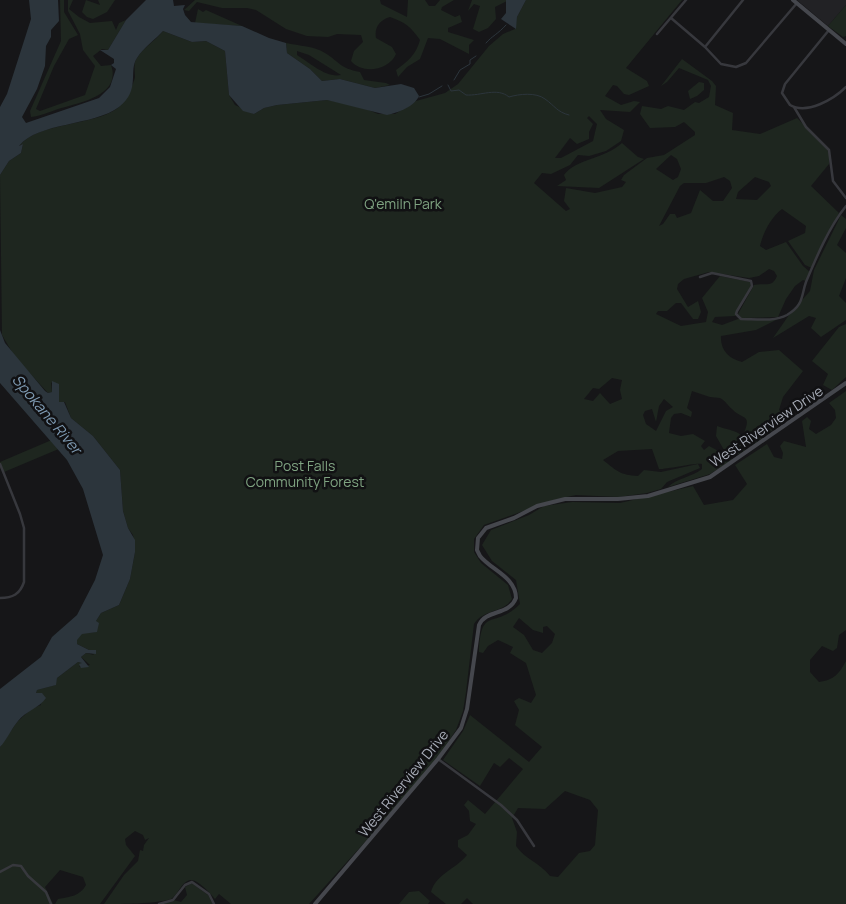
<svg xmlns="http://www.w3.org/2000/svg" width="846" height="904" font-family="Manrope,sans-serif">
<rect width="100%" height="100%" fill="#161618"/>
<!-- built -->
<path fill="#222225" d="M797,0H846V5L828,26Z"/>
<!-- green -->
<path fill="#1e261f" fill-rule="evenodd" d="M60,0H64V12L78,35L69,39L54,66L36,109L40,111L85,95L95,66L83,50L80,34L68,11V0H73L69,9L79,17L90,23L112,21L116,30L119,23L126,20L108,50L102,49L93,56L101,66L111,65C122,96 78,103 58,109C49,112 41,116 31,117L30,111L61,41Z
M86,0L100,5L98,0H115L107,12L93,19L87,17L82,12Z
M195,0H380L381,4L407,17L408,0H425L429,6H435L440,0H454L442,7L441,10L455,17L460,15L462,22L448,28V32L474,40L469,45V54L440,39L428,38L420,59L407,67L398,77L396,70C407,62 416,55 420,40C411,27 405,22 390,17C380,20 374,27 376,38L392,47L396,54C389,70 363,75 351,61L354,51L363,42L361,35L337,34L328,37L307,36L286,29L256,10L247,8H222L197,2L189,11L184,10Z
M472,0H506L507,1L495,7L496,19L488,28L479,32L473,29L480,6L474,4L468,11Z
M526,0H682L626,68L647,81L649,86L629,95L624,94L617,86L613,85L605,96L621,105L634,101L640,102L630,112L600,110L606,119L624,130L621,141L606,151L589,156L578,155L570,165L551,174L542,173L534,183L566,211L570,209L564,201L566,188L595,193L622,187L626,182L621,180L624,175L647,158L664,155L695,135V132L684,122L675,127L650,128L640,114L642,106L661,109L668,106L684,110L695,102L699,103L709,97L711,86L708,80L679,68L667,82L661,86L682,59L712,81L716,86L715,105L733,113L732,130L760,134L797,118L826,147L829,154V164L811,186L839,213L812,268L805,265L788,241L805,233L806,226L782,209C771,217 763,233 760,246L766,250L786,242L803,266L810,272L806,281L803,280L795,286L786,299L778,317L741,318L738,314L754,285C764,282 772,289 777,276L774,271L769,269L759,276L749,278L709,272L684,279L678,284L677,289L688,307L698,301L701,312L698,319H693L681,303H676L667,311H658L656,314L681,326L706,322L708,312L702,298L720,276L750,282L751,286L735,316L715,317L712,322L722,325L738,319H778L756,330L721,336C720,350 729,359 742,362L759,352L779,350L803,371L783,397L779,410L781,412L778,415L784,421L753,445L744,433C752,413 742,420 732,409C727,405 726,401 720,398L710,397L692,391L687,408L692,412L691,417L681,413L674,414L671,418L669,433L681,436L693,434L705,441L701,446L704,450L709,446L730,457L732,460L710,474L668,487C677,478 692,477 702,469V464C698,462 668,469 659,469L652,449L618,451L603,460C617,471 620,475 638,476L644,470L661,472L698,464L700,468L667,482L661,489L647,493L619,497L576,495L557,499L484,525L474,539V552L481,563L508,585L512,599C503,613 483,609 474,624L466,692L463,711L456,730L438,757L391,813L309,904H231L219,894L215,899C211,894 198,879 190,880C181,882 178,895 171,899C154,904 123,904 104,904L124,875L138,861L140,850L143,851L144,845L149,838L145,840L143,835L135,831L125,839L126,845L135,856L100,904H55L58,899C70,897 80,896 86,885L83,877L60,870L45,887L53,904H0V747L17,722L32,708L41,705L36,692L37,690L55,685L57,678L78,662L83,663L79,667L90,665L81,657L86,653L94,655L89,650L77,644L76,640L82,633L95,632L96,621L101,613L119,605L130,579L135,552L133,535L128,528L123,511L120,470L93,436L71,418L65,402H59V393L51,382L52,392L48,393L15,357L2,335L0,175L9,161L21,153L23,144L19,146C39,121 94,127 119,107C124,102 134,84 135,77C135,71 133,63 137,58C144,47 155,41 163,31L192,42L206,41L225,51L229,95L235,105L254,114L264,108L277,105L327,100L359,106L378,114H395L416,101L445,93L458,84L489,46L503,34L515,29L517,17ZM589,116L597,124L593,141L561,158H555L570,138L577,144L589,139V132L593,124L587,118ZM671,155L677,159L681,169L678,177L673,180L656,169ZM724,177L730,181L732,188L723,201H713L700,190L691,213L677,218L675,214H670L663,224L659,226L680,186L684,183H706ZM755,177L769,182L771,186L757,200L736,199L738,192ZM612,378L622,380L620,390L622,399L610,404L600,393L593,401L584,399L593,388L599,389ZM664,399L673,407L666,411L656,431L646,424L643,415L645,411L652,409L656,422L659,406Z
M846,5V36L843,37L828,26Z
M198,9L203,12L206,10L242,26L195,23Z
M286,43C299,46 315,46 325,53C341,63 339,68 360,72L364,80L386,83L390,85L375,88L340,79L322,81L310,69L287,53ZM297,51L309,55L341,75C326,78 310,63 297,55Z
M699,82L704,83V90L697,96L690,99L688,91Z
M622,143L638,157L644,159L599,188L557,186L566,180L564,175C575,159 605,159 622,143Z
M841,215L846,219V228L837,245L846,253V278L839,296L846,303V320L821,337L811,328L816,318L809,316L773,338L789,315L810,291L814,270Z
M846,324V377L832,390L823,385L828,374L812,361L839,327Z
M846,391V630L839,635L837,648L833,651L822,646L810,660V672L819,682C834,680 839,674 846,661V904H473L467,898L461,904H446L431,892C436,874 456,869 467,855L458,847V840L468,835L476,824L470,821L469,811L464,805L468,800L485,814L523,769L509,758L500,767L494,763L480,786L443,760L463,731L470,715L529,762L542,747L515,725L519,710L514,701L519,698L531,703L536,695L526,663L510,653L513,647L498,640L488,646L483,653L479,652C481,605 494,630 520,604L516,580L492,561L482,545L491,530L529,515L544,506L572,502L620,503L693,486L704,505L733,500L747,484L735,465L767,444L774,457L782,459L783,453L780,446L784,441L806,447L802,421L807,417L811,421L809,429L816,434L831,425L836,418L835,410L829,403ZM519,618L533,630L543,633V627L547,626L555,634L552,643L542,653L533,650L524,635L513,627ZM565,791L590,800L598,810L595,845L590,851L579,853L558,877L550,876C539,862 526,860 516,846L517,832L512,818L518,808L545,809Z
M717,426C729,431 739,429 747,442L744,452L736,455L724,450L716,436Z
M54,439L61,448L4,472L0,462Z
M192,883L208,895L213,904H163L174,900L181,902L187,895L185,887Z
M419,891L430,901L428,904H399L409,892Z"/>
<!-- water -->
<path fill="#2c353c" d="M29,0H58L59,21L51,30V37L46,46L45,66L37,89L22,117L26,123L99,98L110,87L116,69L111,65L114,63V59L100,50H108L126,20L146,0H173L174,6L185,5L183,9L185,15L191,22L242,26L269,38L286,43L287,53L310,69L322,81L340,79L375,88L401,84L414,88L419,96C415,106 398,113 387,115L327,100L277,105L264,108L254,114L243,111L229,95L225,51L206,41L192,42L163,31C155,40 144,47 137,58C128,71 141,90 119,107C94,126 38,122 19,146L23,144L21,153L9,161L0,175V107L7,94L31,19Z
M506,0H526L517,17L516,29L501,19L506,13Z
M0,330L5,343L45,391L48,393L52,392V381L59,384V402H64L71,418L93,436L120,470L123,511L128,528L135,540V552L130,579L119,605L101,613L96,621L99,623L97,632L82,634L77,640V644L89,650H96V654L86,653L81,657L89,667L81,668L79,664L82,663L78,662L57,678L56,685L37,690L36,693H42L46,698C39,708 26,711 18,721C11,729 7,740 0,747V689L41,657L52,637L77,615L95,580L103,555L83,489L67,460L0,383Z"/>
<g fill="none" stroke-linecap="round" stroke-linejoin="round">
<!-- stream -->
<path stroke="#2c353c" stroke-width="1" d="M486,43C492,36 498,34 506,25
M454,80L460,70L470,64V60L476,56
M448,85L451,91L459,90L466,95C481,96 497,87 509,97C519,94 536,92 545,99C555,106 557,112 569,115
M419,97L429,94L442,86"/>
<!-- street -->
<path stroke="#37383d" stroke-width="2.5" d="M671,18L705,47L721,64L736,67L746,63L797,3
M829,30L785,84L782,93L790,105C807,115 834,99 846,87
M657,34L686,0
M705,47L743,0
M794,107L806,127L829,150L833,181L846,198
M700,277L712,273L751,281L752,286L737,311L736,314L741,319C755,319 774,322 787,315C804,305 801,296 806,282C816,258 829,227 846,206
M0,464L20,514L24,528V582C20,594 13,598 0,598
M438,759L501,805L517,820L534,846
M0,872L13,865L21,866L28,876L46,892L51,904
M159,904L173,900L185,885L192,882L209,894L214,904"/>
<!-- secondary -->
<path stroke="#45474d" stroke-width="4" d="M793,0L846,44
M315,904L438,759L461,728L467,709L479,625C486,609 509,616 516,598C516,577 491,570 480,556L477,550L478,538L486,528L514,518L537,506L565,499H618L648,496L710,477L846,383"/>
</g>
<g text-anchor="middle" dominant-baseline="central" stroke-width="5" stroke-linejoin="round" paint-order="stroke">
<!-- park labels -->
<g font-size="14" fill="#7fa381" stroke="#111113">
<text x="403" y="203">Q'emiln Park</text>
<text x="305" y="465">Post Falls<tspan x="305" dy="16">Community Forest</tspan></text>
</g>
<!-- street labels -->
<g font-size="14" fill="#a8adb8" stroke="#111113">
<text transform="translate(766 426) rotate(-34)">West Riverview Drive</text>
<text transform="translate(403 783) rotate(-51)">West Riverview Drive</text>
</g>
<!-- water labels -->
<g font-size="15" font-style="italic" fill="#7f9bb3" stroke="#111113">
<text transform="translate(47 414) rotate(50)">Spokane River</text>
</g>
</g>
</svg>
